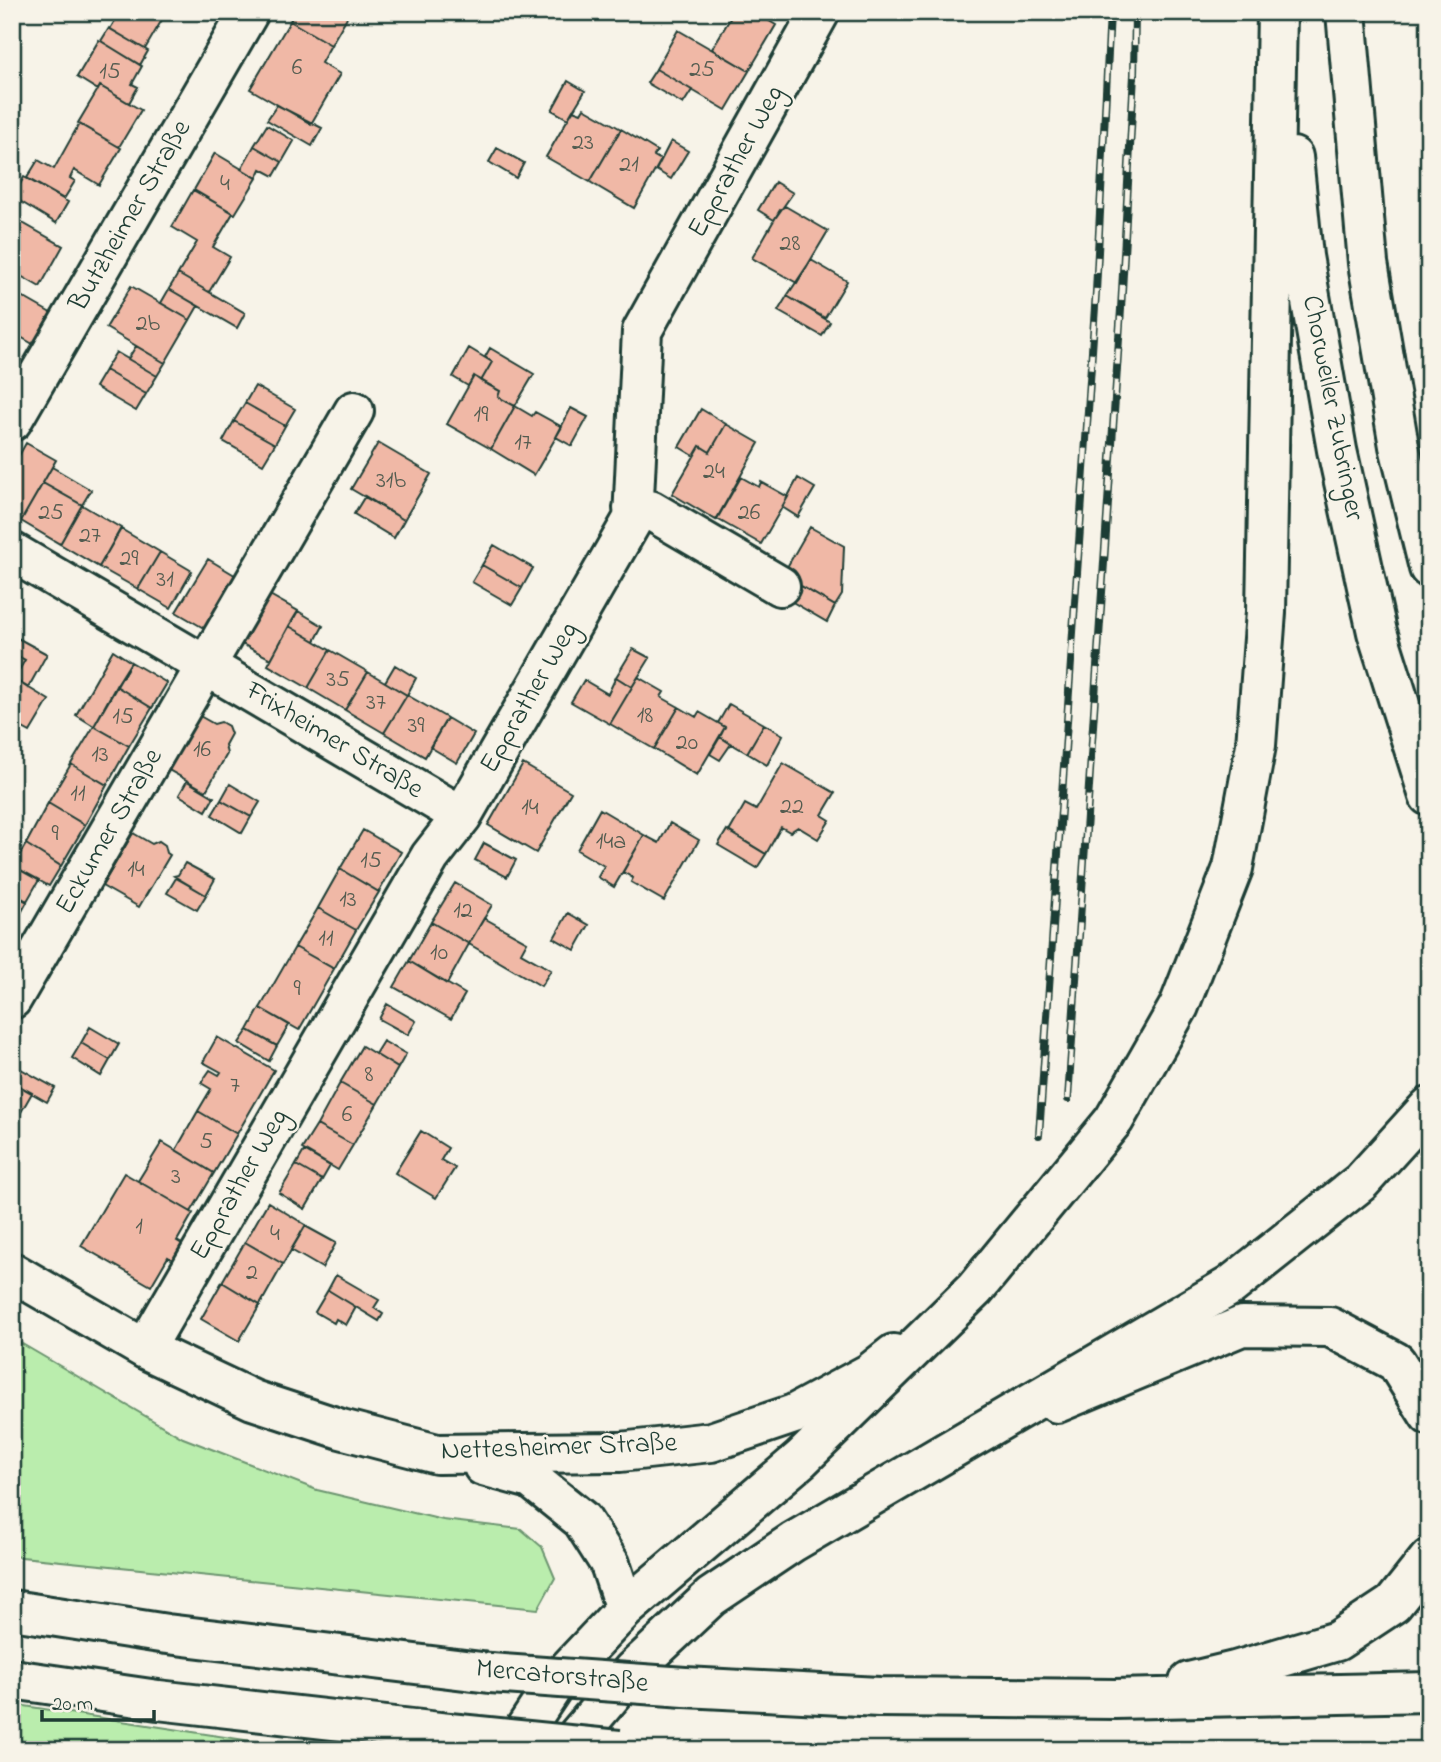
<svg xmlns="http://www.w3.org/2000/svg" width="1441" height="1762" font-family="'Indie Flower',sans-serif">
<rect width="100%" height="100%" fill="#f7f3e8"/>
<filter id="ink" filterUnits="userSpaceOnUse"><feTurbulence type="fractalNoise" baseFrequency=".0143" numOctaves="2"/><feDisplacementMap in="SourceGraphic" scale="14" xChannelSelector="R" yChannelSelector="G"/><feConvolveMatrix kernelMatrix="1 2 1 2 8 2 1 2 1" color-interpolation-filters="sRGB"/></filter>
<g filter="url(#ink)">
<!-- green -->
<path fill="#baedad" stroke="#6c9570" stroke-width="2" d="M12,1338L183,1438L317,1490L443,1520L521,1529L542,1547L555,1578L538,1609L12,1556Z
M12,1704L44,1709L310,1750H12Z"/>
<!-- building -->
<path fill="#f0b8a6" stroke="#1f3d34" stroke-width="2" d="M120,12H165L166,13L145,49L110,29Z
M295,12H350L331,45L290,21Z
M734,12H754L776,25L749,71L712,49Z
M290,21L331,45L321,63L340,74L311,124L250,89Z
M109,28L148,51L140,65L101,41Z
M678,30L749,71L726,110L656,69Z
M99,40L142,66L132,84L138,87L129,103L100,86L98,90L77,77Z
M656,69L692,90L683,104L647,83Z
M568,81L585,91L568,119L552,110Z
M100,86L141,110L119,147L78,123Z
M277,105L322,128L312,146L267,120Z
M584,108L621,129L590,182L546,157L573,110L581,113Z
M79,124L121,148L99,185L74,170L70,178L75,181L64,199L27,178L38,160L54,169Z
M267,125L294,141L282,162L254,146Z
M621,129L657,151L654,156L661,160L634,208L590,182Z
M671,141L688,151L671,179L656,170Z
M254,146L282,162L274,176L261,169L257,178L241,169Z
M497,148L524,163L516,178L489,162Z
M215,153L257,178L235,214L194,190Z
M24,177L68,202L56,223L13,197Z
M775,182L793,193L774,220L758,210Z
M193,190L233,213L213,247L230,257L209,292L178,274L197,242L172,227Z
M785,206L828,231L797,283L752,258L780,210Z
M12,217L63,246L40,287L12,271Z
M811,260L847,281L825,318L787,296Z
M178,274L245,313L237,328L169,289Z
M131,286L190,320L165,363L106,328Z
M169,289L198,306L190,320L161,303Z
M12,291L21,296L12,311Z
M21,296L56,316L38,347L12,332V311Z
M787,296L830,322L822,336L778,311Z
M136,346L165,363L157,376L128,359Z
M469,348L492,362L481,381L474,376L468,386L453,377Z
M490,348L534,374L515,406L498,397L500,391L481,381L492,362L485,357Z
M116,352L157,376L146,394L105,370Z
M105,370L146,394L136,411L95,387Z
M474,376L500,391L498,397L515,406L491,449L447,424Z
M255,386L295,409L285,426L245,403Z
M245,403L285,426L275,444L234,421Z
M515,406L532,416L535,412L562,427L534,475L491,449Z
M571,408L588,417L572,446L556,437Z
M701,409L726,424L710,452L700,446L694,456L679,447Z
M234,421L275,444L263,464L223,441Z
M726,424L759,443L716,520L672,494L700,446L710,452Z
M26,443L56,460L21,521L12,516V468Z
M378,443L431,474L404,520L351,489Z
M52,467L91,490L82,505L43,483Z
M741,477L759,487L761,482L788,497L761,544L717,519Z
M798,478L815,488L798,517L782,507Z
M43,483L82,505L60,544L21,521Z
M365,496L404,520L394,538L354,514Z
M82,505L121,528L99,567L60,544Z
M810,527L844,546L842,595L835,606L791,580L787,567Z
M121,529L160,552L138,589L99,567Z
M494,545L533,568L522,588L482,565Z
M160,552L192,571L171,608L138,589Z
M208,559L238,577L207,630L176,612Z
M482,565L522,588L512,605L472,582Z
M798,584L835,606L827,622L789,600Z
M268,594L298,611L271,659L240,643Z
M298,611L323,626L315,641L289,626Z
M289,626L330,650L308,688L268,665Z
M12,635L47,654L28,688L14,679L25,660L12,653Z
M633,649L650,658L632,687L616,677Z
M113,650L131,662L94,726L76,715Z
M330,650L368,672L345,710L308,688Z
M12,653L25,660L14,679H12Z
M131,662L167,683L152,708L116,686Z
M395,665L416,678L407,695L385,682Z
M368,672L407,695L384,733L345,710Z
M616,677L632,687L610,724L571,702L584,680L608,694Z
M638,677L664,692L661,697L679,707L654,749L610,724Z
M14,679L49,700L30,732L12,722Z
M116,686L152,708L129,746L94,726Z
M407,695L447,718L425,757L384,733Z
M729,704L764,724L747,753L720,737L725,727L718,723Z
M679,707L696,717L699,712L725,727L697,775L654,749Z
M198,715L214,724L221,722L228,726L231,734L225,745L227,754L206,791L167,769Z
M447,718L474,734L457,763L430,747Z
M764,724L783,735L767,765L747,753Z
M94,726L129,746L107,785L71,764Z
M720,737L731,744L720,760L710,754Z
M783,763L835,793L822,815L830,820L818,839L798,827L790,832L781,827L766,854L729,832L745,804L756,810Z
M71,764L107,785L85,825L48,803Z
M523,764L571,792L536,853L488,825Z
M187,781L214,797L206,811L179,795Z
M230,784L260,802L251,817L221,800Z
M221,800L251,817L242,833L212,815Z
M48,803L85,825L61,866L26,844Z
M600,809L644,835L614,887L598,877L604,866L577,850Z
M670,823L699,840L664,901L631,882L633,878L623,872L644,835L659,843Z
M363,830L401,852L379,892L340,869Z
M727,830L766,854L757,868L718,845Z
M133,833L152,844L159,841L165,845L167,853L170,855L139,907L102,886Z
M484,843L516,860L507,877L475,860Z
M26,844L61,866L49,886L13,866Z
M185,863L215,879L206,895L174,876L178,875Z
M13,866L39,880L27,901L12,893Z
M340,869L379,892L356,930L318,908Z
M176,878L206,895L197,910L167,893Z
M455,883L492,905L469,944L431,922Z
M12,893L27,902L16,922L12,921Z
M318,908L356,930L334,969L295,947Z
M568,913L589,925L575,950L554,938Z
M484,918L527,942L521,953L551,970L541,986L469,944Z
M431,922L469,944L447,984L409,961Z
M295,947L334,969L299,1030L260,1008Z
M409,961L465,994L451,1019L394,987Z
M387,1004L416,1021L408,1035L379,1019Z
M260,1008L289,1025L277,1046L248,1030Z
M90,1027L119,1044L110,1060L81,1043Z
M248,1030L277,1046L269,1061L239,1043Z
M217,1037L274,1070L237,1134L198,1111L211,1089L201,1083L210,1070L219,1075L221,1072L203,1062Z
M383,1041L406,1054L398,1068L375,1054Z
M81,1043L110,1060L101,1076L72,1058Z
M362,1046L398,1068L377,1104L340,1083Z
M12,1064L55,1088L47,1102L12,1082Z
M12,1082L32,1093L12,1128Z
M340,1083L377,1104L353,1145L317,1125Z
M198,1111L237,1134L214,1173L176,1150Z
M317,1125L353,1145L338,1170L302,1149Z
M421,1131L448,1148L441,1160L455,1168L436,1198L395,1173Z
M162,1142L214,1173L191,1212L138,1181Z
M304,1151L330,1166L322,1180L296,1165Z
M296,1165L322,1180L305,1209L279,1193Z
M124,1173L193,1213L177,1241L182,1244L173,1260L168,1257L151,1286L81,1246Z
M268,1202L306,1225L283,1264L245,1242Z
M305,1226L336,1243L322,1268L291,1250Z
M245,1242L283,1264L260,1305L222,1282Z
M336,1275L379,1300L374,1308L383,1314L379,1321L328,1290Z
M222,1282L260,1305L239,1341L201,1319Z
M328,1290L356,1307L346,1325L336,1319L334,1323L315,1312Z"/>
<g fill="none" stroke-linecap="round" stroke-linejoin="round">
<!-- minor casing -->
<g stroke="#1f3d34" stroke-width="44">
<path id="minor" d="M12,421L249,12
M633,508L650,510L780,586
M12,552L462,816
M12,999L354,411
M12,1272L145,1349L253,1400L341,1429L437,1454L620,1452L711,1442L794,1414L870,1373L894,1354
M145,1349L430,857L462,816L633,519L642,331L820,12
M483,1466L531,1479L582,1520L610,1564L625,1609"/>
</g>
<!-- major casing -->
<g stroke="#1f3d34" stroke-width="44">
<path id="major" d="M1057,1403L1242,1326L1330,1327L1396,1362L1429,1415
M12,1610L167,1634L490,1673
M12,1679L158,1700L439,1732
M1189,1682L1235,1671L1337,1641L1393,1604L1429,1559
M685,1687L879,1697L1115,1699L1429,1692"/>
</g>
<!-- highway casing -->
<g stroke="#1f3d34" stroke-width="44">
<path id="highway" d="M1346,12L1368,263L1399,446L1429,568
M1293,157L1303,256L1337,450L1377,632L1429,796
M511,1750L556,1682L625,1609L801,1459L975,1289L1114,1120L1179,1006L1233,868L1256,745L1266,612L1277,12
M565,1750L633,1670L711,1597L793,1542L1230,1286L1361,1182L1429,1107"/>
</g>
<!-- minor -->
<use href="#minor" stroke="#f7f3e8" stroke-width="38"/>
<!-- major -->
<use href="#major" stroke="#f7f3e8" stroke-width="38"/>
<!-- highway -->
<use href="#highway" stroke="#f7f3e8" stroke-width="38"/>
<!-- rail casing -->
<g stroke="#1f3d34" stroke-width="8">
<path id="rail" d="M1068,1099L1121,309L1134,75L1135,12
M1039,1135L1096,292L1110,12"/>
</g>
<!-- rail -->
<use href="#rail" stroke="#f7f3e8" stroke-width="5" stroke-dasharray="16" stroke-linecap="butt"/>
<!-- major-bridge casing -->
<g stroke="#1f3d34" stroke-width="44" stroke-linecap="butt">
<path id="major-bridge" d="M490,1673L685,1687
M439,1732L619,1750"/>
</g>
<!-- major-bridge -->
<use href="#major-bridge" stroke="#f7f3e8" stroke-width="38"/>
</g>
</g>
<g text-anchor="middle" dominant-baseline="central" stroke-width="5" stroke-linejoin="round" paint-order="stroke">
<!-- number labels -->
<g font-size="24" fill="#535c50">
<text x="297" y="68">6</text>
<text x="702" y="70">25</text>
<text x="110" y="72">15</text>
<text x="583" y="143">23</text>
<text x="629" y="165">21</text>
<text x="225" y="184">4</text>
<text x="790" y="244">28</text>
<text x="148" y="324">2b</text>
<text x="481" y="415">19</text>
<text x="523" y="443">17</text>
<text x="714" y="472">24</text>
<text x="391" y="481">31b</text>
<text x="51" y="513">25</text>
<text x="749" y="513">26</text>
<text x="90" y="536">27</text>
<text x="129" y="559">29</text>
<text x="165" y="580">31</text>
<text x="338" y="680">35</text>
<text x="376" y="703">37</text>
<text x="645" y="716">18</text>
<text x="123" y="717">15</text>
<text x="416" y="726">39</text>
<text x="687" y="743">20</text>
<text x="202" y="750">16</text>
<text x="100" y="755">13</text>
<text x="78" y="794">11</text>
<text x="792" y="807">22</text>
<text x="530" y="808">14</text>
<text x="55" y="834">9</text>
<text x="611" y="842">14a</text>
<text x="371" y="861">15</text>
<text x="136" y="870">14</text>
<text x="348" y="900">13</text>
<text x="463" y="911">12</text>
<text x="326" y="939">11</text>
<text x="439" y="953">10</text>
<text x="297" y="989">9</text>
<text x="369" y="1075">8</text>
<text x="235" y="1086">7</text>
<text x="347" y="1115">6</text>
<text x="206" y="1142">5</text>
<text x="176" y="1177">3</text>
<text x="139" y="1227">1</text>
<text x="275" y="1234">4</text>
<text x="252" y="1273">2</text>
</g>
<!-- street labels -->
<g font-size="28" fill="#1f3d34" stroke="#f7f3e8">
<text transform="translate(737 162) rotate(-61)">Epprather Weg</text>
<text transform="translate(131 216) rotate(-60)">Butzheimer Straße</text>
<text transform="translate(1332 408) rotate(79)">Chorweiler Zubringer</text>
<text transform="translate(530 698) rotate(-60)">Epprather Weg</text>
<text transform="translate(334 741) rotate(31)">Frixheimer Straße</text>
<text transform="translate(110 832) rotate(-60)">Eckumer Straße</text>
<text transform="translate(240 1185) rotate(-60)">Epprather Weg</text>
<text transform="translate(559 1448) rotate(-2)">Nettesheimer Straße</text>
<text transform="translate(562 1677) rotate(5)">Mercatorstraße</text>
</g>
</g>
<!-- margin -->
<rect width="1441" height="1762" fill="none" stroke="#f7f3e8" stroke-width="42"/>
<rect x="21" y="21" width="1399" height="1720" fill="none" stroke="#1f3d34" stroke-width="2.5" filter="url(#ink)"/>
<!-- scale -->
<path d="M42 1710v10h112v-10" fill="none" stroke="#1f3d34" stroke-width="3.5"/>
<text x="52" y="1710" font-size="21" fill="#1f3d34" stroke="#f7f3e8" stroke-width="5" paint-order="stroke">20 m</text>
</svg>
